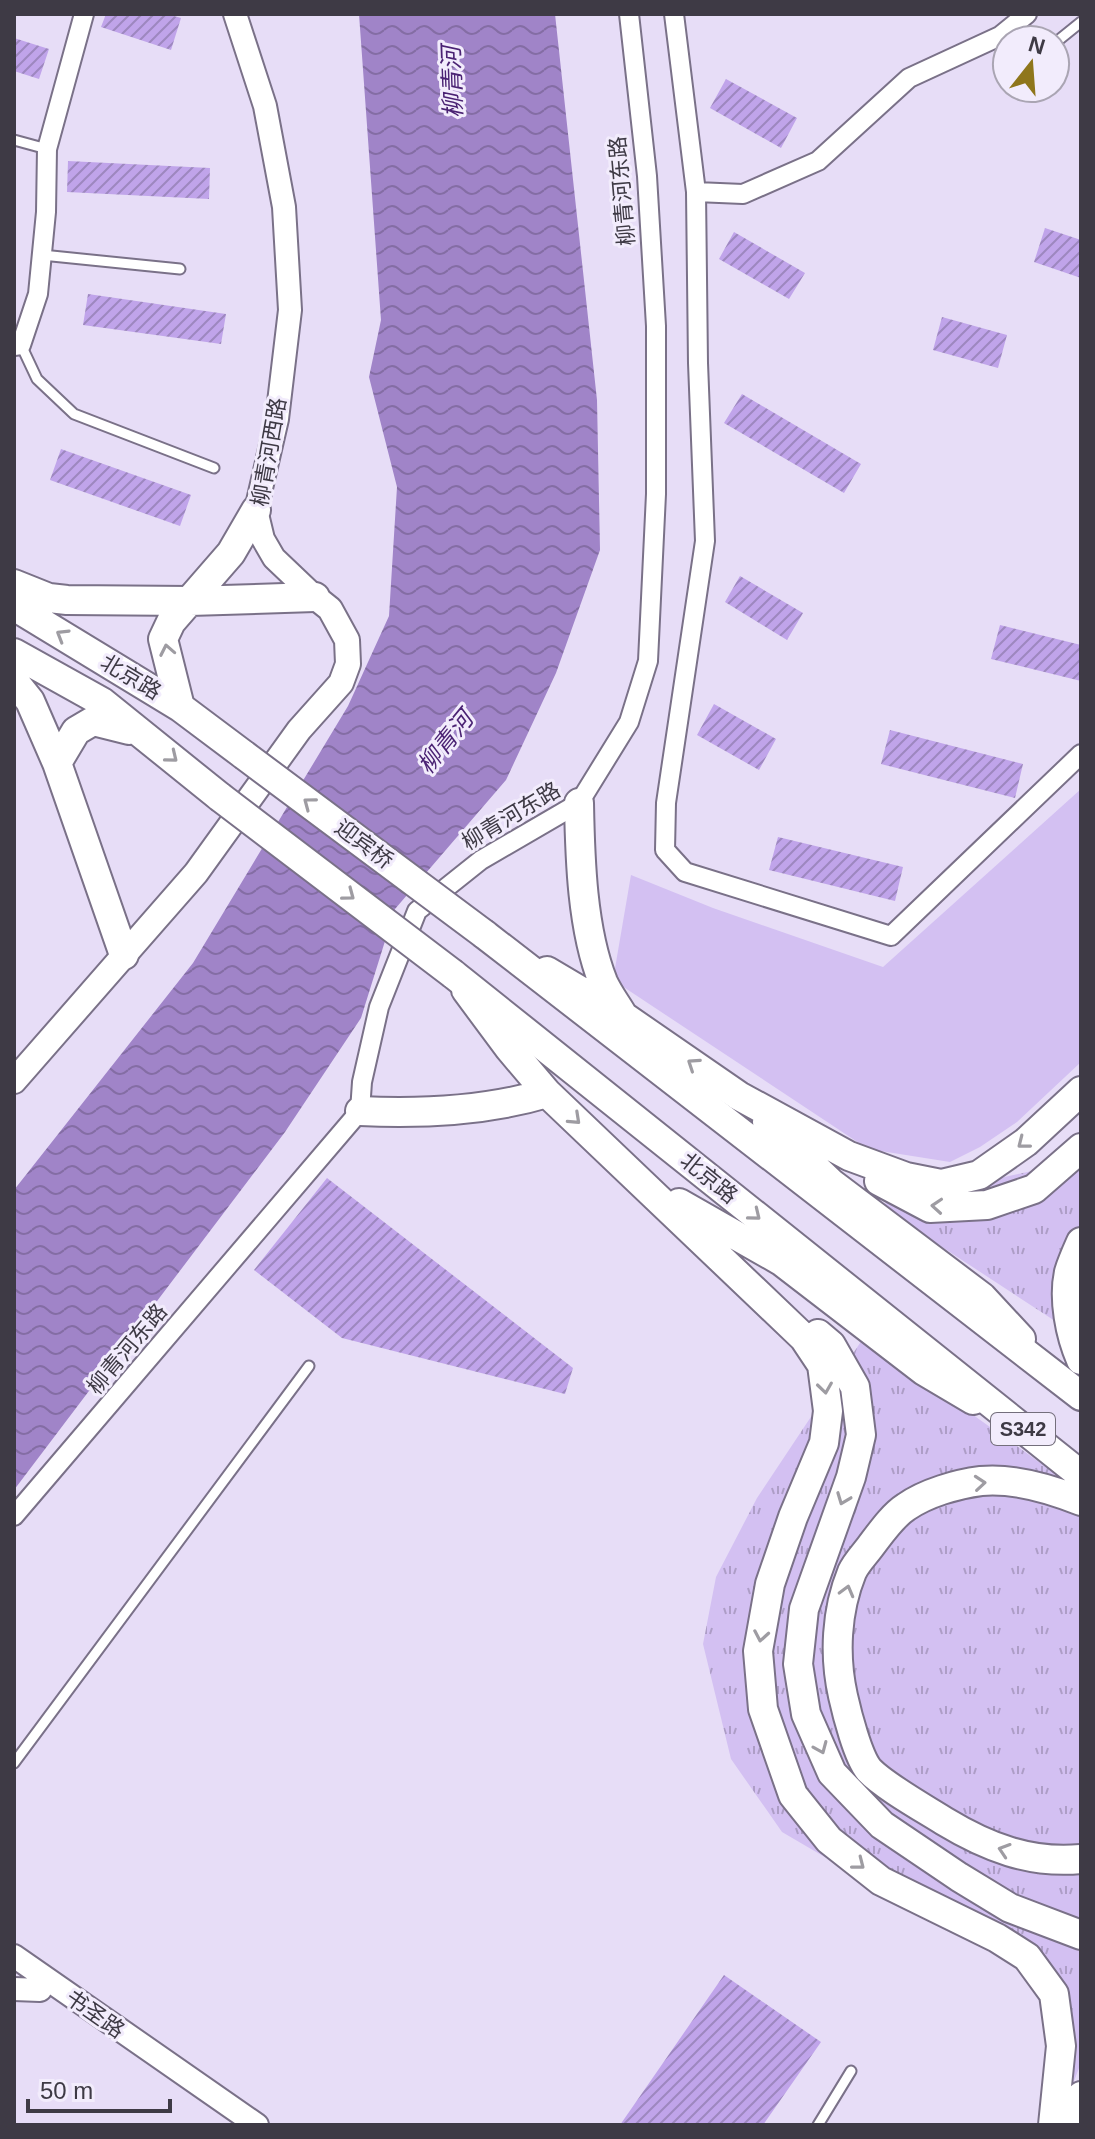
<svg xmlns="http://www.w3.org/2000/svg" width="1095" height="2139" font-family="Helvetica,'Noto Sans SC',sans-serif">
<defs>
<pattern id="grass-tufts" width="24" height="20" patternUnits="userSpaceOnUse" patternTransform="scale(2)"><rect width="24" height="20" fill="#d3c0f2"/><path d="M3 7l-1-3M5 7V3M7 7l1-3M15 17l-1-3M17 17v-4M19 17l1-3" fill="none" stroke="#ad9dc6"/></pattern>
<pattern id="water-waves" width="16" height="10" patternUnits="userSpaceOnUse" patternTransform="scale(2)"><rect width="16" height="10" fill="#a084c8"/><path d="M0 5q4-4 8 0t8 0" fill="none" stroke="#846da4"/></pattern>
<pattern id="building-hatch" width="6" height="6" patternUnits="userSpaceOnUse" patternTransform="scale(2)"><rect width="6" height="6" fill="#c0a4ea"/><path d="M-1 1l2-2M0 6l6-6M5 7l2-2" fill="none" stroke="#9d87bf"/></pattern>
</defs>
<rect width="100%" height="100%" fill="#e7ddf7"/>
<!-- grass -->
<path fill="url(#grass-tufts)" d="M1081,1130V1338L878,1205L1041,1169Z
M864,1337L1081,1492V2063L1069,2094L1037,1969L917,1911L782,1832L731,1759L703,1644L716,1577L757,1498Z"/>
<!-- green -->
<path fill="#d3c0f2" d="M1081,789V1062L1017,1122L980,1147L950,1162L868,1149L613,980L631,875L713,908L883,967Z"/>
<!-- water -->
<path fill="url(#water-waves)" d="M359,14H555L597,400L600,550L556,673L506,780L395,909L361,1018L285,1132L14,1490V1190L193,963L348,706L389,616L397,487L369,377L381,320Z"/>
<!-- building -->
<path fill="url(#building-hatch)" d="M106,14H167L181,18L171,50L101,27Z
M14,38L49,49L39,79L14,71Z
M726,79L797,118L781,148L710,108Z
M68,161L210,168L209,199L67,192Z
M1045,228L1081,240V278L1034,262Z
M734,232L805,273L789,299L719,259Z
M88,294L226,314L221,344L83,325Z
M942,317L1007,335L998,368L933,350Z
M742,394L861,464L844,493L724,423Z
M61,449L191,495L180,526L50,480Z
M740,576L803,613L787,640L725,602Z
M1000,625L1081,645V681L991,659Z
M714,704L776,739L759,770L697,735Z
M890,730L1023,764L1015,798L881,764Z
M778,837L903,867L895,901L769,870Z
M327,1178L573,1368L565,1394L342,1338L254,1270Z
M724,1975L821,2042L763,2125H620Z"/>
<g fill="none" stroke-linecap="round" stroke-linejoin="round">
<!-- service casing -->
<g stroke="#7a7188" stroke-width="13">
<path id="service" d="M1055,43L1081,22
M14,140L47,149
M42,255L180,269
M21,345L37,379L74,414L214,468
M14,1763L309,1366
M818,2125L851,2071"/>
</g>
<!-- minor casing -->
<g stroke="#7a7188" stroke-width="22">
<path id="minor" d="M674,14L696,192L698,363L705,541L666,803L665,850L685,872L891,936L1081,754
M696,192L743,194L818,161L909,78L1000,36L1027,14
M14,346L21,345L38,294L46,212L47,149L84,14
M14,1516L360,1111L362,1082L379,1007L417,911L481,860L579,803L629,722L648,661L656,494V326L647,176L629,14"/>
</g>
<!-- tertiary casing -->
<g stroke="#7a7188" stroke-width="26">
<path id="tertiary" d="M235,14L265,106L284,207L290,310L277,419L256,510L263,539L274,558L315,597
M14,1956L257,2125
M14,1989L40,1990"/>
</g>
<!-- secondary casing -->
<g stroke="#7a7188" stroke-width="28">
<path id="secondary" d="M14,1081L196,873L299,730L341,683L348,664L347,640L330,609L315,597"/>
</g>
<!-- primary casing -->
<g stroke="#7a7188" stroke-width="32">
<path id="primary" d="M14,584L49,598L67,600L190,601L315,597
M14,606L180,707L244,755
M14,653L102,702L220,797
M14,681L30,701L57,763L124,955
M180,707L163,639L171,622L231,553L256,510
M57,763L76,731L93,721L129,730
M579,803C580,859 582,929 603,982C608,993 616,1004 622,1014
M547,971L623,1016L739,1096L849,1156L906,1177L941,1184L979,1175L1026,1142L1081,1091
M466,990L509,1048L547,1093L804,1338L822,1365L828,1411L824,1443L793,1517L770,1584L758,1651L763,1709L793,1795L829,1840L881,1881L997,1938L1027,1957L1054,1994L1061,2046L1053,2125
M360,1111C422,1114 487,1111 547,1093
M767,1122L831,1183L982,1297L1021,1339
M879,1181L930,1208L987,1205L1034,1189L1081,1148
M679,1203L781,1261L924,1371L973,1400
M818,1334L831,1345L855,1387L861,1435L851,1477L804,1609L798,1664L806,1714L832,1773L882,1825L959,1877L1010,1908L1081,1935
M1070,2125L1081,2096"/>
</g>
<!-- trunk casing -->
<g stroke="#7a7188" stroke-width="32">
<path id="trunk" d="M484,934L1081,1396
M453,974L1081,1475
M1081,1242C1077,1251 1072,1262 1069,1272C1063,1299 1070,1335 1081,1360
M1081,1501C1051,1489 1013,1478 981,1481C957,1484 926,1493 906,1507C892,1516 880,1534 870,1547C864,1555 856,1563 852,1572C836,1611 834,1656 843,1696C847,1714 858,1757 869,1770C884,1786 925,1809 944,1821C987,1847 1030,1864 1081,1859"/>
</g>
<!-- service -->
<use href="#service" stroke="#fff" stroke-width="9"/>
<!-- minor -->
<use href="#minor" stroke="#fff" stroke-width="18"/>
<!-- tertiary -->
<use href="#tertiary" stroke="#fff" stroke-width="22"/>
<!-- secondary -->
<use href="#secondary" stroke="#fff" stroke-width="24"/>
<!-- primary -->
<use href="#primary" stroke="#fff" stroke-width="28"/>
<!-- trunk -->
<use href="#trunk" stroke="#fff" stroke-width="28"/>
<!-- primary-bridge casing -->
<g stroke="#7a7188" stroke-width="32" stroke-linecap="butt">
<path id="primary-bridge" d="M244,755L484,934
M220,797L453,974"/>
</g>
<!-- primary-bridge -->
<use href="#primary-bridge" stroke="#fff" stroke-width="28"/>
</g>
<!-- one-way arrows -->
<defs><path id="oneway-chevron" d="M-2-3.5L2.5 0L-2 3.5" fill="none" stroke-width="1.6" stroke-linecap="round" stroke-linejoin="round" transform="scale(2)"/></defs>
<g stroke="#9e9ca2">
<use href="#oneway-chevron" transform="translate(62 635) rotate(-149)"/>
<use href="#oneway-chevron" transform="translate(167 650) rotate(-101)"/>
<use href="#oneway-chevron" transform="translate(172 757) rotate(39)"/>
<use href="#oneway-chevron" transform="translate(309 803) rotate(-143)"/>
<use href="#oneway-chevron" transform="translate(349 895) rotate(37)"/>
<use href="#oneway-chevron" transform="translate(693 1064) rotate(-146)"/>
<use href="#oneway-chevron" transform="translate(575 1119) rotate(43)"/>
<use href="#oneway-chevron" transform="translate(1023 1143) rotate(142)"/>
<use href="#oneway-chevron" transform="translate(937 1206) rotate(-176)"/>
<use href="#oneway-chevron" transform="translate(755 1215) rotate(39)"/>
<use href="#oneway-chevron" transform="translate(825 1388) rotate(82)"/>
<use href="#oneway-chevron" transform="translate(980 1483) rotate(-5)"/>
<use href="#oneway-chevron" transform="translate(843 1499) rotate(111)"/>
<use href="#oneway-chevron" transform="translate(847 1591) rotate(-75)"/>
<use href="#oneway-chevron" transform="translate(761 1636) rotate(100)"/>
<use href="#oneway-chevron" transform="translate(821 1748) rotate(67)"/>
<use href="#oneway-chevron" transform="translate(1004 1850) rotate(-162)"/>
<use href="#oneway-chevron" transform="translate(859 1864) rotate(38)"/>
</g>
<g text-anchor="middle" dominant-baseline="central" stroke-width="6" stroke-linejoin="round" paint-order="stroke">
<!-- shield labels -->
<rect fill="#f2ecfc" stroke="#746f7c" stroke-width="2" x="991" y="1413" width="64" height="32" rx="6"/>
<g font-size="20" font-weight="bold" fill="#3e3a45">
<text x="1023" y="1429">S342</text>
</g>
<!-- street labels -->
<g font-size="22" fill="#3e3a45" stroke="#f2ecfc">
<text transform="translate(622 191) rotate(-95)">柳青河东路</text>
<text transform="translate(269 452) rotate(-80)">柳青河西路</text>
<text transform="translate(131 677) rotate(31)">北京路</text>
<text transform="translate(511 816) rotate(-31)">柳青河东路</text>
<text transform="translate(364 844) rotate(37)">迎宾桥</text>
<text transform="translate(709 1178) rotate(39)">北京路</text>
<text transform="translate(127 1349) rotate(-50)">柳青河东路</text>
<text transform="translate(95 2014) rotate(35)">书圣路</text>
</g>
<!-- water labels -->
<g font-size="24" font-style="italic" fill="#4a2273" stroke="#f2ecfc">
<text transform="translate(452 82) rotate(-92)">柳青河</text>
<text transform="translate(445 742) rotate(-51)">柳青河</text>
</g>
</g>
<!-- border -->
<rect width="1095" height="2139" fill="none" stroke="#3e3a45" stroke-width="32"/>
<!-- north arrow -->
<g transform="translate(1031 64) rotate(17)"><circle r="38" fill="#f2ecfc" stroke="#aaa5b3" stroke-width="2"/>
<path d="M0-6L14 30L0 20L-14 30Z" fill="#8f761b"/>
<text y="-12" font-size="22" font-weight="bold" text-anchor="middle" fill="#3e3a45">N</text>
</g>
<!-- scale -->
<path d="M28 2099v12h142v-12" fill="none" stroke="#3e3a45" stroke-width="4"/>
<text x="40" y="2099" font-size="24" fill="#3e3a45" stroke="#f2ecfc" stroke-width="6" paint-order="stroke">50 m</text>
</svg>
